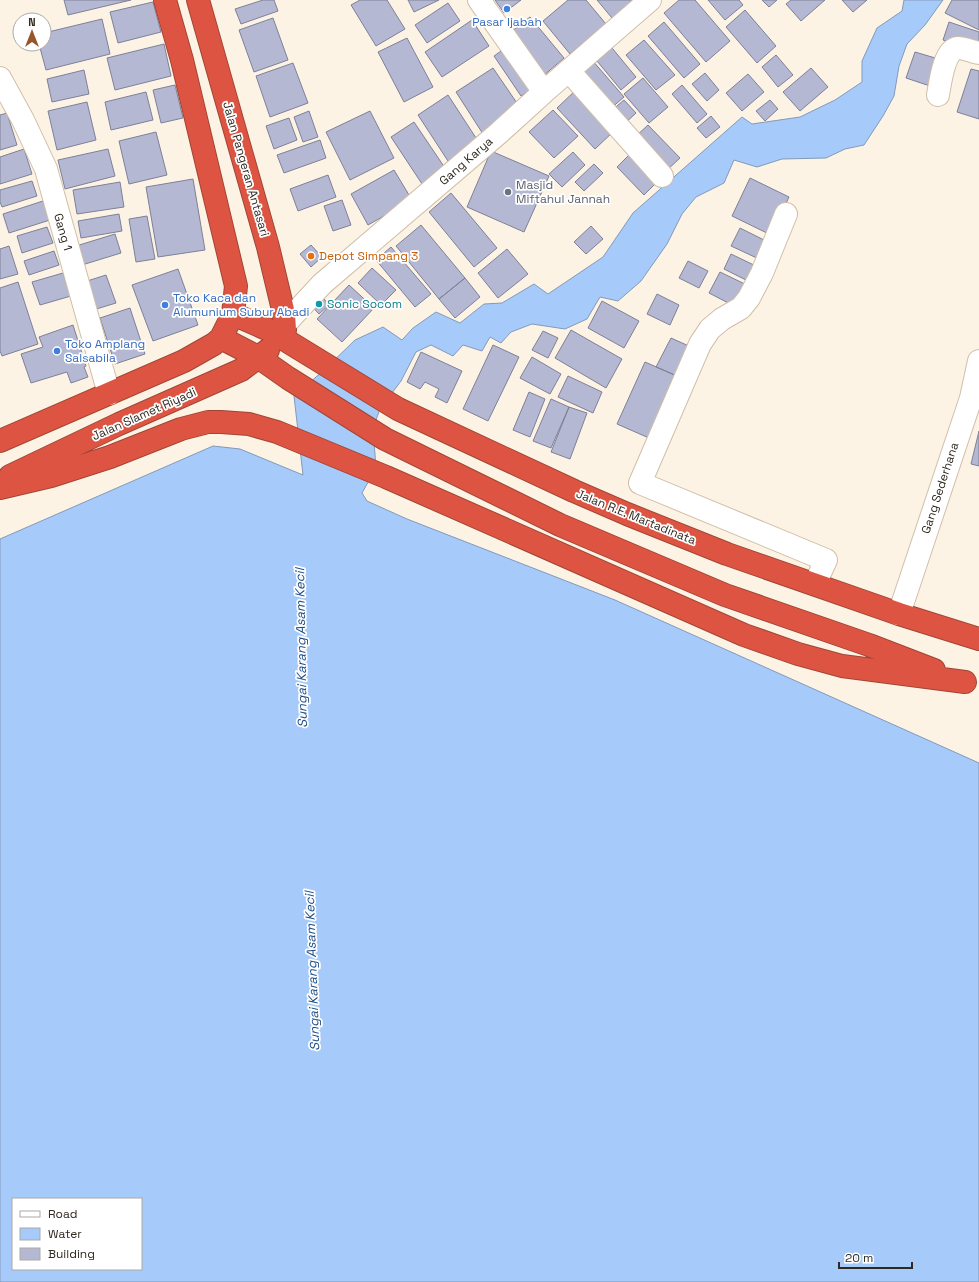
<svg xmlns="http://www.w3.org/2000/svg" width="979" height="1282" font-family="'Space Grotesk',sans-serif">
<rect width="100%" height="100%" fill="#fdf3e5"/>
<!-- water -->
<path fill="#a6cafa" stroke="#829ab9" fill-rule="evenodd" d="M904,0H943L925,25L907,44L899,66L894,96L883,116L864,145L845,149L826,158L782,159L757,167L734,160L724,183L696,197L682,214L667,244L641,281L618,301L600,297L587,319L565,329L532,324L511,332L501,343L490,337L482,351L463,345L453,356L431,345L416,352L401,381L380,409L373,428L376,468L362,493L367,501L407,519L615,600L979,763V1282H0V539L213,446L240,449L303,475L294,396L323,371L355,340L383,327L402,340L413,328L436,312L460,323L484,304L502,303L534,284L548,294L603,257L633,213L742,117L752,124L800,117L835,100L862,82V61L877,28L902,11ZM13,1199H141V1269H13Z"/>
<!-- building -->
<path fill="#b5b8d2" stroke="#7d8098" d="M64,0H131L68,15Z
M263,0H274L278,11L241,24L235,9Z
M360,0H387L405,29L376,46L351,5Z
M408,0H439L414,12Z
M495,0H521L504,13Z
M568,0H586L606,24L570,54L543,21Z
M597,0H635L612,18Z
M679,0H695L730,41L706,62L664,13Z
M708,0H739L743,5L725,20Z
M762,0H777L769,7Z
M791,0H825L801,21L786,4Z
M842,0H867L853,12Z
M952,0H979V30L945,13Z
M153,2L161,32L118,43L110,12Z
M448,3L460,21L427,43L415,25Z
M745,10L776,46L757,63L726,27Z
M530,17L564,58L542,77L507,35Z
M273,18L288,60L254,72L239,30Z
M102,19L110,54L46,70L39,44H44V33Z
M472,20L489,46L442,77L425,52Z
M664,22L700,64L684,78L648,36Z
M949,22L979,32V46L977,51L943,40Z
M407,38L433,87L404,102L378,52Z
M644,40L675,75L656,90L626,55Z
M164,44L171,76L115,90L107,58Z
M612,48L636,77L621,90L597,61Z
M504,49L531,90L521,96L494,56Z
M915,52L942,60L933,87L906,78Z
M776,55L793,75L778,87L762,67Z
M592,60L624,97L609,110L577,73Z
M293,63L308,103L270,117L256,76Z
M493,68L521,109L483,134L456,92Z
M811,68L828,87L800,111L783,92Z
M971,69L979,71V119L957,112Z
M84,70L89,94L52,102L47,79Z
M705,73L719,90L707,101L692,84Z
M748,74L764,92L742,111L726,93Z
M643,78L668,107L649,123L624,94Z
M175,85L183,118L161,123L153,90Z
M682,85L707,114L697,123L672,94Z
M577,89L615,130L595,149L557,108Z
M146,92L153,120L111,130L105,102Z
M448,95L478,141L448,161L418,115Z
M624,100L636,113L622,126L610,112Z
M770,100L778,109L765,121L756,111Z
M87,102L96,140L57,150L48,111Z
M553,110L578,136L554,158L529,132Z
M309,111L318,137L303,142L294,117Z
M370,111L394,158L350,180L326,132Z
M7,113L17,145L0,150V115Z
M711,116L720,127L706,138L697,128Z
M289,118L297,140L274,149L266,126Z
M414,122L447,171L424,187L391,137Z
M648,125L680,158L666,171L634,138Z
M156,132L167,175L129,184L119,141Z
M320,140L326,158L284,173L277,155Z
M24,149L32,174L0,184V157Z
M108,149L115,176L65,189L58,160Z
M491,151L549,176L524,232L467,207Z
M573,152L585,165L562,187L549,174Z
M631,153L658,181L644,195L617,167Z
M594,164L603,173L584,191L575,182Z
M394,170L412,200L368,225L351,194Z
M328,175L336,197L298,211L290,189Z
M750,178L789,197L771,235L732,216Z
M193,179L205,250L158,257L146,187Z
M32,181L37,196L2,207L0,202V190Z
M120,182L124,207L77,214L73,190Z
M451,193L497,248L474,267L429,212Z
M342,200L351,225L333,231L324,206Z
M43,201L50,220L9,233L3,214Z
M119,214L122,231L81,238L78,221Z
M147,216L155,259L136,262L129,219Z
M421,225L465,278L439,299L396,246Z
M591,226L603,239L586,254L574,242Z
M47,227L53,243L22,253L17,236Z
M740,228L768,242L759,259L731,246Z
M115,234L121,253L82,265L76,246Z
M311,245L322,257L311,267L300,254Z
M9,246L18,274L0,279V249Z
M391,247L431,294L415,307L376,260Z
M507,249L528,274L498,298L478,273Z
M54,251L59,265L29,275L24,261Z
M731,254L760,268L752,283L724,269Z
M688,261L708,271L699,288L679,278Z
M372,268L396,290L381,305L358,283Z
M178,269L198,325L153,341L132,285Z
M720,272L749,286L738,308L709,293Z
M63,273L71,296L40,305L32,282Z
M106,275L116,303L93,310L84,282Z
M465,278L480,297L455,318L439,299Z
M18,282L38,344L2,356L0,351V288Z
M349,285L374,308L342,342L317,319Z
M320,294L329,305L319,314L309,303Z
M657,294L679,305L670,325L647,314Z
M602,301L639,321L624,348L588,328Z
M130,308L145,354L115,364L100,318Z
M73,325L86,366L84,367L88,377L71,383L67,372L31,383L21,354L43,347L39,337Z
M571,330L622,359L606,388L555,358Z
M543,331L558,338L548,358L532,350Z
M671,338L691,347L677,376L656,367Z
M493,345L519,357L488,421L463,409Z
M421,352L462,371L447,403L435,397L439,389L425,382L420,389L407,382Z
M532,357L561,374L550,394L520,378Z
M645,362L677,376L649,438L617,424Z
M568,376L602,392L593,413L558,397Z
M529,392L545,399L530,437L513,430Z
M551,399L569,407L551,448L533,441Z
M569,407L587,413L570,459L551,452Z
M979,431V466L971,464Z"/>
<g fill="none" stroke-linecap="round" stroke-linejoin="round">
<!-- minor casing -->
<g stroke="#d0bfa8" stroke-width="24">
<path id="minor" d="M479,0L544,92
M569,71L662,176
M0,78L23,120L46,169L109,394
M938,95C940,84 944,49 958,48C964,48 973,52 979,53
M786,214L762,273L749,298L741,308L722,319L710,329L700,344L640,483L826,560L815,584
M285,324L322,284L500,132L544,92L650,0
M899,614L971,398L979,361"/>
</g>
<!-- highway casing -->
<g stroke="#a04636" stroke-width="24">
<path id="highway" d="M198,0L268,247L284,314L285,330L283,339
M233,314L269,330L398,409L574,491L627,514L727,554L899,614L979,639
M221,338L258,357L288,378L385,439L560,525L725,595L869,645L934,670
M0,441L184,361L214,344L221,338L233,314L236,286L182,60L165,0
M10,476L119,424L241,370L268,350
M0,488L51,476L110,457L181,429L208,422H221L249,424L277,432L386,477L744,635L798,654L842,666L965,682"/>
</g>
<!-- minor -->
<use href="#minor" stroke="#fff" stroke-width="22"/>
<!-- highway -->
<use href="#highway" stroke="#dd5542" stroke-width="22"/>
</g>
<!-- markers -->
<g fill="#3f7fe0" stroke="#fff" stroke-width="1.5">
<circle cx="507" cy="9" r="4"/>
<circle cx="165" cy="305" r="4"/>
<circle cx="57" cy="351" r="4"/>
</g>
<circle fill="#6b7280" stroke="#fff" stroke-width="1.5" cx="508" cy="192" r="4"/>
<circle fill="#e8710a" stroke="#fff" stroke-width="1.5" cx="311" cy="256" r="4"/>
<circle fill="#0f9aa8" stroke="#fff" stroke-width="1.5" cx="319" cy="304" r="4"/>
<g text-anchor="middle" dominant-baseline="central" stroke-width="3.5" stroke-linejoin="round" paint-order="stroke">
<!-- shop labels -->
<g font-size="12" fill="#366cbe" stroke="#fff" text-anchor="start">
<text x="507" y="22" text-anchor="middle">Pasar Ijabah</text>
<text x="173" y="298">Toko Kaca dan<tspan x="173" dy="14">Alumunium Subur Abadi</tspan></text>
<text x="65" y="344">Toko Amplang<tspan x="65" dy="14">Salsabila</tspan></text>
</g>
<!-- street labels -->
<g font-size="12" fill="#2f2920" stroke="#fff">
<text transform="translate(466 161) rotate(-41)">Gang Karya</text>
<text transform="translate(246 169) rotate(74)">Jalan Pangeran Antasari</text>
<text transform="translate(63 232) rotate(74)">Gang 1</text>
<text transform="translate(144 414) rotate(-24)">Jalan Slamet Riyadi</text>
<text transform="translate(940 488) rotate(-72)">Gang Sederhana</text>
<text transform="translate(636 517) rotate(22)">Jalan R.E. Martadinata</text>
</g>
<!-- worship labels -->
<g font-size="12" fill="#5b616d" stroke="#fff" text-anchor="start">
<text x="516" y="185">Masjid<tspan x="516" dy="14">Miftahul Jannah</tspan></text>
</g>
<!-- food labels -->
<g font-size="12" fill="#c56008" stroke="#fff" text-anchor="start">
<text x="319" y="256">Depot Simpang 3</text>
</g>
<!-- culture labels -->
<g font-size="12" fill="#0d838f" stroke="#fff" text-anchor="start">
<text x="327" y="304">Sonic Socom</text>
</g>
<!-- water labels -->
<g font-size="13" font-style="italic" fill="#214f88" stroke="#fff">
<text transform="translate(301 648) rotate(-91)">Sungai Karang Asam Kecil</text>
<text transform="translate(312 971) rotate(-92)">Sungai Karang Asam Kecil</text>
</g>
</g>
<!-- legend -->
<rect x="12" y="1198" width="130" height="72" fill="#ffffff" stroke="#aca9a6"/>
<rect x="20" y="1211" width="20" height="6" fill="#ffffff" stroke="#aca9a6"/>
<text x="48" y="1218" font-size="12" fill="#2f2920">Road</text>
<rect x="20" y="1228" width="20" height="12" fill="#a6cafa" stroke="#aca9a6"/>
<text x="48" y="1238" font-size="12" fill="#2f2920">Water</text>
<rect x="20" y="1248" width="20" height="12" fill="#b5b8d2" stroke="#aca9a6"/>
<text x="48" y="1258" font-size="12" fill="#2f2920">Building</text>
<!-- north arrow -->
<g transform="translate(32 32)"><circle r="19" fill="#ffffff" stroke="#aca9a6"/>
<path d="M0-3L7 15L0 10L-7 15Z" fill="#9a542a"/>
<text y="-6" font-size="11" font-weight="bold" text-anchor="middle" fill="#2f2920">N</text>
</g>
<!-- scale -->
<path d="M839 1262v6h73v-6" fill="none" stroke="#2f2920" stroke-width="2"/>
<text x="845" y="1262" font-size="12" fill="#2f2920" stroke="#ffffff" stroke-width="3" paint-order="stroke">20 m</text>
</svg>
